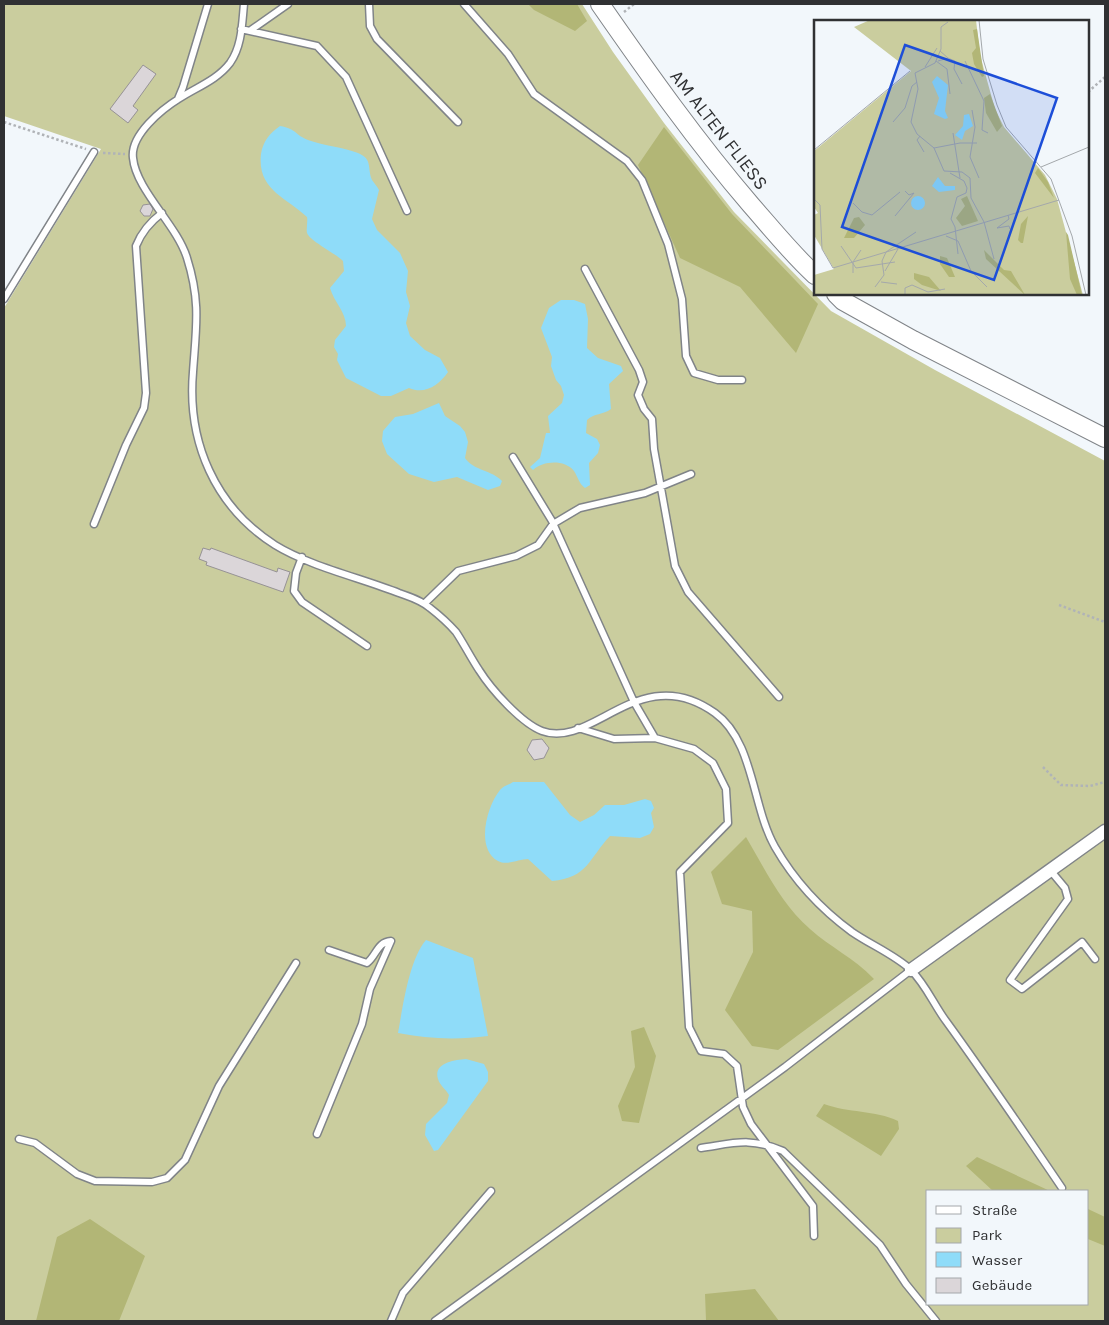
<svg xmlns="http://www.w3.org/2000/svg" width="1109" height="1325" font-family="Karla,sans-serif">
<rect width="100%" height="100%" fill="#f2f7fb"/>
<!-- green -->
<path fill="#cacd9e" fill-rule="evenodd" d="M4,4H582L613,52L664,123L734,212L831,311L935,370L1105,461V1321H4V308L101,149L4,116ZM928,1191H1088V1304H928Z"/>
<!-- forest -->
<path fill="#b2b676" d="M528,4H577L587,21L575,31L534,10Z
M664,127L732,214L818,304L796,353L740,287L680,258L638,165Z
M746,837C765,869 781,904 810,929C831,948 853,957 874,979L778,1050L752,1046L725,1010L753,952L752,911L722,904L711,872Z
M644,1027L656,1056L639,1123L622,1121L618,1106L635,1067L631,1031Z
M824,1104C848,1113 875,1110 898,1121L899,1129L881,1156L816,1116Z
M977,1157L1050,1191H993L966,1166Z
M1088,1209L1105,1217V1246L1088,1239Z
M90,1219L145,1256L119,1321H36L57,1237Z
M755,1289L779,1321L706,1320L705,1294Z"/>
<!-- water -->
<path fill="#8fdcf9" d="M280,126C297,129 295,135 308,140C325,146 342,147 358,153C373,159 367,168 372,180C374,183 377,186 379,190L372,219L377,230L400,253L408,271L406,292L410,306L406,323L410,336L425,350L440,358L448,372C439,385 425,395 409,388L391,396H381L346,378L337,360L338,354L334,347L335,340L346,326C346,312 334,302 330,288L344,271L343,261C335,253 310,241 307,233C306,228 308,222 307,217C286,197 257,190 261,154C263,141 270,133 280,126Z
M561,300H574L585,304L588,319L587,348L598,358L621,366L623,371L609,384L611,409C603,415 594,413 587,420L586,433L597,439L600,445L598,453L589,463L590,485L585,488C579,484 578,477 574,471C564,459 543,461 533,470L530,467L540,458L546,433H550L548,416L562,403L564,395L561,386L556,380L551,366L552,357L541,328L549,308Z
M439,403L445,416L460,426L465,432L468,442L465,458C474,471 492,470 502,481L500,486L488,490L457,477L434,482L409,474L387,454L382,441L383,431L395,417L413,414Z
M513,782H544L570,815L580,822L594,815L605,805H624L645,799L651,801L654,808L651,813L654,827L650,834L640,838L610,836C589,858 588,878 552,881L528,859C519,859 507,866 498,861C475,848 487,806 500,790C503,786 509,785 513,782Z
M426,940L473,958L488,1036C458,1040 427,1039 398,1033C403,1006 409,960 426,940Z
M466,1059L484,1064L488,1072V1081L438,1150L434,1151L425,1135L426,1124L447,1103L449,1095C446,1089 440,1086 438,1079C433,1063 454,1060 466,1059Z"/>
<!-- building -->
<path fill="#dbd6d9" stroke="#969295" d="M143,65L156,74L133,106L138,110L128,123L110,109Z
M150,204L153,209L150,216H144L140,211L143,205Z
M203,548L210,550L211,548L277,572L278,568L290,572L283,592L206,565L207,562L199,559Z
M542,739L549,748L544,758L534,760L527,750L532,740Z"/>
<g fill="none" stroke-linecap="round" stroke-linejoin="round">
<!-- lane casing -->
<g stroke="#808488" stroke-width="9">
<path id="lane" d="M244,4C242,24 242,46 230,63C217,80 197,87 180,98C162,109 130,135 133,158C136,190 177,225 187,258C201,302 196,328 193,372C187,442 215,507 275,545C309,566 361,578 399,593C410,597 421,600 430,608C439,615 449,624 456,632C464,644 471,658 479,670C491,689 521,723 542,731C592,750 640,659 715,713C754,741 752,807 775,847C794,880 822,910 852,932C871,945 895,955 911,970C926,985 934,1005 946,1021C986,1076 1024,1132 1062,1188
M369,4L370,26L377,39L458,122
M464,4L508,54L534,94L627,161L642,180L668,244L682,299L686,356L694,373L718,380H742
M241,29L317,46L346,77L407,211
M251,30L288,4
M178,99L183,87L208,4
M585,269L639,370L643,382L638,395L644,409L652,419L654,449L675,566L688,592L779,697
M4,299L94,152
M513,457L552,521L634,702L655,738
M94,524L126,445L144,408L146,393L136,246C142,231 150,222 162,213
M302,557L296,573L294,591L302,602L367,646
M425,603L458,571L516,556L538,545L553,524L580,508L645,493L691,474
M578,728L614,739L655,738L694,749L713,763L726,789L728,823L680,872L689,1027L701,1051L724,1054L737,1066L743,1107L751,1124L813,1206L814,1236
M1050,870L1065,888L1068,899L1010,980L1022,989L1082,942L1095,959
M317,1134L362,1024L370,989L391,941C377,942 377,955 367,963L329,950
M19,1139L35,1143L77,1174L95,1181L152,1182L167,1178L185,1160L219,1086L296,963
M701,1148C735,1143 750,1137 783,1151L880,1245L906,1284L936,1321
M391,1321L403,1293L491,1191
M435,1321L785,1067L911,970"/>
</g>
<!-- street casing -->
<g stroke="#808488" stroke-width="15">
<path id="street" d="M911,970L1105,831"/>
</g>
<!-- secondary casing -->
<g stroke="#808488" stroke-width="20">
<path id="secondary" d="M600,4C648,73 696,141 751,205C772,229 792,254 815,275
M836,294L843,301L913,340L1105,438"/>
</g>
<!-- path -->
<path stroke="#b0b3b7" stroke-width="2.5" stroke-dasharray="2.5 2.5" stroke-linecap="butt" d="M624,12L634,4
M1088,92L1105,77
M4,122L86,149
M103,153L125,154
M1059,605L1105,622
M1043,767L1061,785L1090,786L1105,782"/>
<!-- lane -->
<use href="#lane" stroke="#fff" stroke-width="6"/>
<!-- street -->
<use href="#street" stroke="#fff" stroke-width="12"/>
<!-- secondary -->
<use href="#secondary" stroke="#fff" stroke-width="18"/>
</g>
<g text-anchor="middle" dominant-baseline="central" stroke-width="5" stroke-linejoin="round" paint-order="stroke">
<!-- street labels -->
<g font-size="19" fill="#303133" stroke="#f2f7fb">
<text transform="translate(719 130) rotate(52)">AM ALTEN FLIESS</text>
</g>
</g>
<!-- overview -->
<g transform="translate(814 20)">
<rect width="275" height="275" fill="#f2f7fb"/>
<path d="M56,0H162L166,35L181,89L190,107L231,155L243,179L269,275H0V255L20,249L0,215V195L4,193L0,187V131L97,51L40,7Z" fill="#cacd9e"/>
<path d="M163,9L170,56L168,57L160,44L158,33L162,28L159,10ZM176,74L188,106L183,112L172,93L170,78ZM224,148L234,162L240,178L221,153ZM153,176L164,201L148,206L142,198L151,186L147,179ZM214,196L209,223H207L204,220L207,204ZM45,197L51,205L40,218H30L40,198ZM252,212L254,215L268,275H263L256,259ZM170,230L190,250L197,251L211,275L172,239ZM126,236L133,238L141,257H135L126,244ZM100,253L115,257L127,271L108,265L100,259Z" fill="#b2b676"/>
<path d="M123,56L134,65L131,91L134,98L131,99L120,94L125,78L118,62ZM155,94L159,106L151,111L148,120L141,115L149,106L150,95ZM124,157L131,166H141V170L125,172L118,166ZM97 183a7 7 0 1 1 14 0a7 7 0 1 1-14 0Z" fill="#8fdcf9"/>
<path fill="none" stroke="#a4a8ab" stroke-width="1" d="M165,0L169,39L183,85L192,107L237,159L258,216L272,275M134,2L127,7V29L121,43L101,53L104,69L97,102L103,114L120,128L130,151L148,152L156,158L157,178L170,202L180,239M134,38L141,41L140,49L148,64M122,41L133,49L136,74M124,41L134,38L126,31M151,41L170,81L168,110L174,113M111,47L123,28M158,90L161,107L156,137L165,158M79,102L91,88L98,66L103,62M139,113L146,158M106,116L103,120L110,132M120,128L146,123H163M0,130L96,51M227,147L275,127M136,153L150,161L153,168L152,173L143,177L137,199L141,207L144,234M0,179L6,185L8,229L19,248L245,180M39,183L48,192L58,195L86,172M194,195L195,199L183,208L195,206L196,209M81,196L100,173L95,175L91,171M132,216L144,221L157,251L173,267M27,226L42,248L81,242M71,251L84,229M39,253V242L47,230M67,262L83,264M61,267L70,255L68,241L72,232L102,212M91,275V268L98,265L114,272L131,269"/>
<path fill="#1d4ed8" fill-opacity="0.15" stroke="#1d4ed8" stroke-width="2.5" d="M91,25L243,78L180,260L28,207Z"/>
<rect width="275" height="275" fill="none" stroke="#303133" stroke-width="2.5"/>
</g>
<!-- border -->
<rect width="1109" height="1325" fill="none" stroke="#303133" stroke-width="10"/>
<!-- legend -->
<rect x="926" y="1190" width="162" height="115" fill="#f2f7fb" stroke="#a4a8ab"/>
<rect x="936" y="1206" width="25" height="8" fill="#ffffff" stroke="#a4a8ab"/>
<text x="972" y="1215" font-size="15" fill="#303133">Straße</text>
<rect x="936" y="1228" width="25" height="15" fill="#cacd9e" stroke="#a4a8ab"/>
<text x="972" y="1240" font-size="15" fill="#303133">Park</text>
<rect x="936" y="1252" width="25" height="15" fill="#8fdcf9" stroke="#a4a8ab"/>
<text x="972" y="1265" font-size="15" fill="#303133">Wasser</text>
<rect x="936" y="1278" width="25" height="15" fill="#dbd6d9" stroke="#a4a8ab"/>
<text x="972" y="1290" font-size="15" fill="#303133">Gebäude</text>
</svg>
